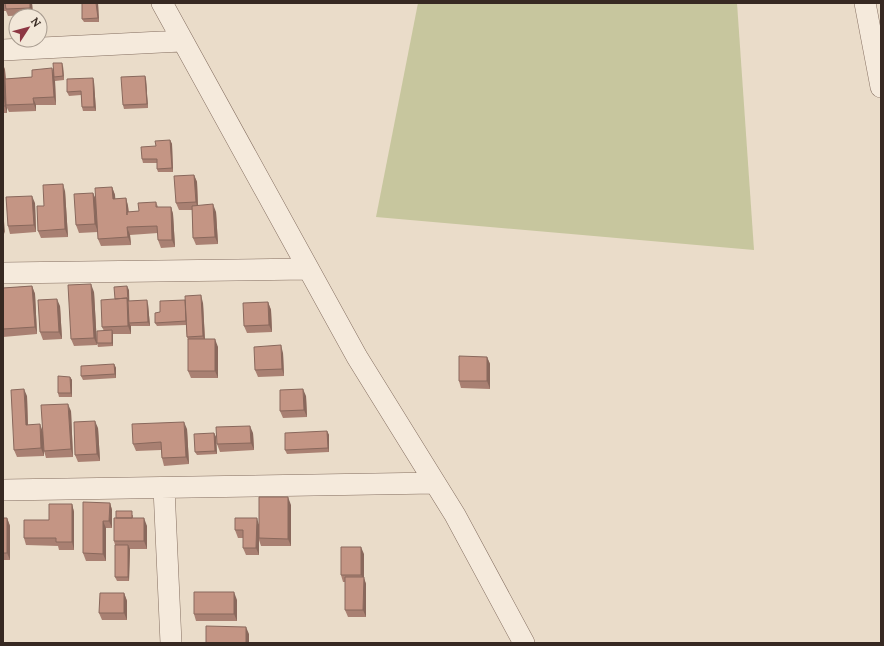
<svg xmlns="http://www.w3.org/2000/svg" width="884" height="646" font-family="Lora,serif">
<rect width="100%" height="100%" fill="#eadcc9"/>
<!-- green -->
<path fill="#c7c69e" d="M418,3H737L754,250L376,217Z"/>
<g fill="none" stroke-linecap="round" stroke-linejoin="round">
<!-- minor casing -->
<g stroke="#846e60" stroke-width="22">
<path id="minor" d="M162,3L357,357L455,515L524,643
M865,3L881,87
M3,50L181,41
M3,273L308,269
M164,488L171,643
M3,490L435,483"/>
</g>
<!-- minor -->
<use href="#minor" stroke="#f5eadc" stroke-width="21"/>
</g>
<!-- wall -->
<path fill="#a98072" d="M3,3H32L33,15L8,16L6,11H3Z
M98,3L99,22H84L82,19Z
M3,64L5,70L6,79L32,77L53,72L63,66L64,80L55,81L56,105H36V111L9,112L7,108V113H3Z
M145,76L146,79L148,108L124,109L123,105Z
M93,78L94,82L96,111H83L82,107L81,95L69,96L67,92Z
M170,140L172,144L173,172H158L157,169V163H143L142,159L156,146Z
M194,175L197,182L198,205L216,212L218,244L196,245L193,238L192,210H179L176,203Z
M112,187L115,195V199L126,198L128,206L129,212L139,211L156,202L158,207H171L173,214L175,247L161,248L158,240V233L130,235L131,245L101,246L98,239Z
M65,191L68,237L41,238L38,231L44,206Z
M93,193L96,200L98,232L79,233L76,225Z
M35,203L36,232L10,234L8,226Z
M32,286L35,294L37,334L3,337V288Z
M129,290V301L148,304L150,326H131V334H113V346L98,347L97,343L104,331L102,327L115,299Z
M94,292L97,345L74,346L71,339Z
M268,302L271,310L272,332L247,333L244,326Z
M203,303L205,339L218,347V378H191L188,371V340L187,337L186,325L157,326L155,323L160,312Z
M60,306L62,339L43,340L40,332Z
M283,353L284,376L258,377L255,370Z
M487,357L490,364V389L461,388L459,381Z
M114,364L116,368V378L83,380L81,376Z
M70,377L72,380V397H59L58,393Z
M27,396L28,425L43,432L71,411L73,457L46,458L44,451V456L17,457L14,450Z
M306,396L307,417L283,418L280,411Z
M98,428L100,461L78,462L75,455Z
M187,429L189,464L164,466L162,458L161,450L136,451L133,444Z
M327,431L329,435V452L287,454L285,450Z
M214,433L216,437L217,454L197,455L195,452Z
M253,433L254,450L220,452L217,444Z
M110,503L112,510V528H106V561H86L83,553Z
M72,504L74,512V550H59L58,546L26,545L24,538Z
M291,505V546H261L259,540V555H246L243,548V538H238L235,530L259,524Z
M133,515V518L147,526V549H130L129,581H117L115,577V545L114,541L116,518Z
M3,518H7L10,526V560H3Z
M364,554V578L366,584V617H348L345,610V582H343L341,575Z
M124,593L127,601V620H102L99,613Z
M237,600V621H196L194,614Z"/>
<!-- shaded-wall -->
<path fill="#89685c" d="M30,3H32L33,15L30,8Z
M96,3H98L99,22L98,18Z
M62,63L63,66L64,80L63,76Z
M3,64L5,70L7,105H6L7,108V113L5,106Z
M52,68L55,76L54,77L55,81L56,105L54,97Z
M145,76L146,79L148,108L147,104Z
M93,78L94,82L96,111L94,107Z
M33,98L36,105V111L34,104Z
M170,140L172,144L173,172L172,168Z
M194,175L197,182L198,210L196,202Z
M63,184L65,191L68,237L65,229Z
M112,187L115,195L116,206L113,199Z
M93,193L96,200L98,232L95,224Z
M32,196L35,203L36,232L34,225Z
M126,198L128,206L129,223L127,215Z
M213,204L216,212L218,244L215,237Z
M171,207L173,214L175,247L172,240Z
M3,208L5,234L3,229Z
M127,227L130,235L131,245L128,237Z
M91,284L94,292L97,345L94,338Z
M32,286L35,294L37,334L35,327Z
M127,286L129,290L130,323H129L131,326V334L128,326L127,298Z
M201,295L203,303L205,343L203,336Z
M57,299L60,306L62,339L59,332Z
M147,300L148,304L150,326L148,322Z
M268,302L271,310L272,332L269,325Z
M112,330L113,334V346L112,343Z
M215,339L218,347V378L215,371Z
M281,345L283,353L284,376L282,369Z
M487,357L490,364V389L487,381Z
M114,364L116,368V378L115,374Z
M70,377L72,380V397L71,393Z
M24,389L27,396L28,432L26,425Z
M303,389L306,396L307,417L304,410Z
M68,404L71,411L73,457L71,449Z
M95,421L98,428L100,461L97,454Z
M184,422L187,429L189,464L186,457Z
M40,424L43,432L44,456L41,448Z
M250,426L253,433L254,450L251,443Z
M327,431L329,435V452L328,448Z
M214,433L216,437L217,454L215,451Z
M288,497L291,505V546L288,539Z
M110,503L112,510V528L109,521Z
M72,504L74,512V550L72,542Z
M7,518L10,526V560L7,553Z
M144,518L147,526V549L144,541Z
M257,518L259,525V555L256,548Z
M103,521L106,528V561L103,554Z
M128,545L130,549L129,581L128,577Z
M361,547L364,554V578L366,584V617L363,610L364,581L361,575Z
M234,592L237,600V621L234,614Z
M124,593L127,601V620L124,613Z
M246,627L249,634V643H246Z"/>
<!-- building -->
<path fill="#c49584" stroke="#89685c" d="M3,3H30V8L6,9L5,3L3,4Z
M82,3H96L98,18L82,19Z
M53,63H62L63,76L54,77Z
M52,68L54,97L33,98L34,104L6,105L5,79L32,77V70Z
M3,72L5,106H3Z
M145,76L147,104L123,105L121,77Z
M93,78L94,107H82L81,91L67,92V79Z
M170,140L172,168L157,169V159H142L141,147L156,146L155,141Z
M194,175L196,202L176,203L174,176Z
M63,184L65,229L38,231L37,206H44L43,185Z
M112,187L113,199L126,198L127,215V212L139,211L138,203L156,202V207H171L172,240H158L157,226L127,227L128,237L98,239L95,188Z
M93,193L95,224L76,225L74,194Z
M32,196L34,225L8,226L6,197Z
M213,204L215,237L193,238L192,206Z
M91,284L94,338L71,339L68,285Z
M32,286L35,327L3,329V288Z
M127,286L128,301L127,298L115,299L114,287Z
M201,295L203,336L187,337L185,296Z
M127,298L128,326L102,327L101,300Z
M57,299L59,332H40L38,300Z
M147,300L148,322L129,323L128,301Z
M185,300L186,321L155,323V313L160,312V301Z
M268,302L269,325L244,326L243,303Z
M112,330V343H97V331Z
M188,339H215V371H188Z
M281,345L282,369L255,370L254,347Z
M459,356L487,357V381H459Z
M114,364L115,374L81,376V366Z
M58,376L70,377L71,393H58Z
M24,389L26,425L40,424L41,448L14,450L11,390Z
M303,389L304,410L280,411V390Z
M68,404L71,449L44,451L41,405Z
M95,421L97,454L75,455L74,422Z
M184,422L186,457L162,458L161,442L133,444L132,424Z
M250,426L251,443L217,444L216,427Z
M327,431L328,448L285,450V433Z
M214,433L215,451L195,452L194,434Z
M259,497H288V539L259,538Z
M83,502L110,503L109,521H103V554L83,553Z
M49,504H72V542H56V538H24V520H49Z
M116,511H132V518H116Z
M3,518H7V553H3Z
M114,518H144V541H114Z
M235,518H257L256,548H243V530H235Z
M115,545H128V577H115Z
M341,547H361V575H341Z
M345,577H364L363,610H345Z
M194,592H234V614H194Z
M100,593H124V613H99Z
M206,626L246,627V643H206Z"/>
<!-- border -->
<rect width="884" height="646" fill="none" stroke="#372922" stroke-width="8"/>
<!-- north arrow -->
<g transform="translate(28 28) rotate(54)"><circle r="19" fill="#f2e7d8" stroke="#a79b8f"/>
<path d="M0-3L7 15L0 10L-7 15Z" fill="#8d3743"/>
<text y="-6" font-size="11" font-weight="bold" text-anchor="middle" fill="#372922">N</text>
</g>
</svg>
